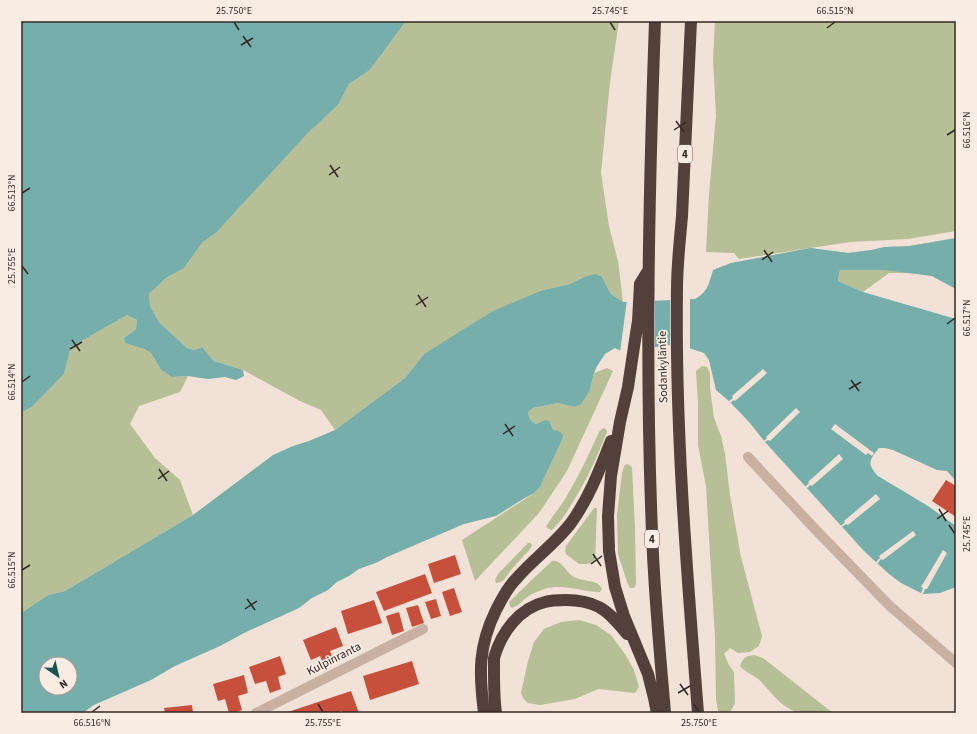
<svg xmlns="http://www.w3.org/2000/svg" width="977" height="734" font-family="'Source Sans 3',sans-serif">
<rect width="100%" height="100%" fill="#f1e1d6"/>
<!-- green -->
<path fill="#b6bf96" d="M406,21H619L610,82L601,173L609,226L618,261L623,302L611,294L602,277H584L570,284L543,290L424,354L405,378L335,430L321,410L300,401L243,370L214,361L202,347L194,350L187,348L159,322L150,306L149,294L166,278L184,268L203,242L217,232L308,133L338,105L349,84L370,70Z
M715,21H956V231L908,239L850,242L810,248L848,253L910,246L956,238L835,261L810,248L739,259L734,253L706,252L709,194L716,116L713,59Z
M956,262V289L932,276L913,273H889L863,292L838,281L840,270H884Z
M127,315L137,320L136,329L124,338L125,343L144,349L151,353L161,370L172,377L188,376L180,392L139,406L130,424L155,458L180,480L193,515L65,591L48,595L21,613V413L33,406L64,374L71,347Z
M702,366L707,367L710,373V388L714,418L721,436L725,454L730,495L741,557L762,636L759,646L750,652L738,653L730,648L724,654L729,665L734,672L735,703L731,711L724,713L718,711L716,699L715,638L706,486L698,445V403L696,371Z
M607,368L613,371L567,471L539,513L475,581L462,540L534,493L540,487L562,440V435L553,430L545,420L536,424C530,421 529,418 528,412L533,408L558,403L574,407L590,390L594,373Z
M603,428L606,429L607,432C597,457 586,482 571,505C566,514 560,522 552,530L549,529L546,527C552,517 559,508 565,499C578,477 589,455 599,432Z
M627,464L631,466L632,468L635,528L636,585L634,588H630L627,582L618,554L617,515L622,473L624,466Z
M594,508H597L595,562L586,564H579L566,554L565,551L566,546Z
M528,543H531L532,546L530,549L511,570L504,580L501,582L496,583L495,580L498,574Z
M552,561C562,559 566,573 574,577C582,582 598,579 602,589L600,592C582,592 563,583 544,589C540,591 534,593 530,595C524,599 519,606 512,608L510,606L509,602L537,575Z
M579,620L596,625L611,635L625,654L634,670L639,687L635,693L598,689L575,699L540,705L528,703L523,698L521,693L528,661L534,642L544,629L561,622Z
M754,655L763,658L833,713H795L794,711C777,704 771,690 758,679C752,674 746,673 740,666C743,657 746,656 754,655Z"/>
<!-- water -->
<path fill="#75aeaa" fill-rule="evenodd" d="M21,21H406L370,70L349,84L338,105L308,133L217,232L203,242L184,268L166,278L149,294L150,306L159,322L187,348L194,350L202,347L214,361L243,370L244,376L236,380L225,377L208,379L188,376L172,377L161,370L151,353L144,349L125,343L124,338L136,329L137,320L127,315L71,347L64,374L33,406L21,413Z
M956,238V289L932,276L884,270H840L838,281L863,292L956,319V481L947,471L937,470L893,450L885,448H879C870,459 866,464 878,476L928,506L956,526V587L940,593L923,594L901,583L889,574L864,551L765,442L749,422L729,401L716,390L709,360L704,353L692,349L670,345L656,347L619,350L615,348L605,354L597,366L594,373L590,390L581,404L574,407L558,403L533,408L528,412C529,418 530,421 536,424L545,420L549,421L553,430L559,431L563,435L562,440L540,487L534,493L523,499L496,516L464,524L387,557L378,562L359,569L349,576L337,582L328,590L312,598L299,608L246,632L220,646L175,666L151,680L94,705L83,713H21V613L48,595L65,591L193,515L273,455L293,446L309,441L335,430L405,378L424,354L493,311L543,290L570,284L584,277L595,274L602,277L611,294L623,302L695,299C708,292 709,283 713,270L731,263L810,248L848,253L871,250L884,247L910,246ZM46,664H70V688H46Z"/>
<!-- pier -->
<path fill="#f1e1d6" d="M670,298H690V351L670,347Z
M655,299V349L620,352L627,300Z
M763,369L767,373L735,401L734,400L730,403L729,401L733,398L732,396Z
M796,408L800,412L770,441L768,440L765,442L764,441L767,438L766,437Z
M835,424L874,453L872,456L868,453L866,455L831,429Z
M839,454L843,459L812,486L810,485L807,488L805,487L809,483L808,482Z
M876,494L880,499L848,525L846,524L842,527L841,526L845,522L844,521Z
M913,531L916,535L883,560L881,559L877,564L876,562L880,558L879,556Z
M943,550L947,553L927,589H925L923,594L921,593L923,588L921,587Z"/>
<!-- building -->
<path fill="#c7503d" d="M946,480L956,486V517L932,501Z
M455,555L461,574L434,583L428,564Z
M425,574L432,593L384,611L376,592Z
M454,588L462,612L450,616L442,592Z
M436,599L441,616L431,619L425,602Z
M374,600L382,623L348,634L341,611Z
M418,605L424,623L412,627L406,608Z
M399,612L404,631L392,635L386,616Z
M336,627L343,646L330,651L334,662L324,666L320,656L311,660L303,640Z
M280,656L286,674L278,677L281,689L270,693L266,681L255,684L249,667Z
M412,661L419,684L370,700L363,676Z
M244,675L248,693L238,696L242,710L233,713H229L225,699L218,701L213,684Z
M351,691L359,713H343L342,711L335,713H285Z
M192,705L193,713H165L164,708Z"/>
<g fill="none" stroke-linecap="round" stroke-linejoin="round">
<!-- street -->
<path stroke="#c8b0a2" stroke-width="10" d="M748,457L814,528L882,598L891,607L956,663
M256,713L423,629"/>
<!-- highway -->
<path stroke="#54403b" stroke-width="12" d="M655,21C649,191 645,362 652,532C654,593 660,653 665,713
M691,21C688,86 685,151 682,216C680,240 677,264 677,289C675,431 687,572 698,713
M648,271L640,284L638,321L635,340L628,387L620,422L611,476L608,516L609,551L615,587L624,616L648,674L654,698L657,713
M484,713C479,673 478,647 496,610C502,599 507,588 516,579C533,559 555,544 571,523C589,498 600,469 611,441
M496,713C494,699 494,685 494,670C494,666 494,662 494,658C501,633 519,608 545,602C552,600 559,600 566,600C577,600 589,602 599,607C610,613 619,624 627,634"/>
</g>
<!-- ticks -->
<path fill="none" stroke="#332825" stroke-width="1.5" d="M234,22L239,30M610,22L615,30M827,28L835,22M243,36L251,47M241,45L253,38M676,121L684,132M674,130L686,122M947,135L955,130M330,165L338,177M329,175L340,167M22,193L30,188M764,250L772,262M762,260L773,252M22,266L28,274M418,295L426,307M416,305L428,297M947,324L955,318M72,340L80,351M70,349L82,342M851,380L859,391M22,382L30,376M849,389L861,382M505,424L513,436M503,434L515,426M159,469L167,481M158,479L169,471M939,509L946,521M937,519L948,511M949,525L955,534M593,554L601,566M591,564L602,556M22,570L30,565M247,599L255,610M245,609L257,601M680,684L688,695M678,693L690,686M318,704L323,712M694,704L699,712M92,712L100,706"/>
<g text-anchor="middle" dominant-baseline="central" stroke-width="3.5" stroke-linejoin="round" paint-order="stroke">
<!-- shield labels -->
<g fill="#f9ece2" stroke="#6e635e" stroke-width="1">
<rect x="678" y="145" width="14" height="18" rx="3"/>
<rect x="645" y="530" width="14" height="18" rx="3"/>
</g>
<g font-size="11" font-weight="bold" fill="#332825">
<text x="685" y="154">4</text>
<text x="652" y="539">4</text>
</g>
<!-- street labels -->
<g font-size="12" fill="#332825" stroke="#f9ece2">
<text transform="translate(663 367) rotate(-91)">Sodankyläntie</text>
<text transform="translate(334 659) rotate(-27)">Kulpinranta</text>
</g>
</g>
<!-- border -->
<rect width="977" height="734" fill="none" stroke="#f9ece2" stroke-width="44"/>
<!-- north arrow -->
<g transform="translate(58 676) rotate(146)"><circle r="19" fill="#f9ece2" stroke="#aa9e96"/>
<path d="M0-3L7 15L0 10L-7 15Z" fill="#1a5452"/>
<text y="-6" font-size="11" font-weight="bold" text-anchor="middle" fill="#332825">N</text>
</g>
<rect x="22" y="22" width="933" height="690" fill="none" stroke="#332825" stroke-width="1.5"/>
<g font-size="10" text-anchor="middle" fill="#332825">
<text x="234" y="14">25.750°E</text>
<text x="610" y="14">25.745°E</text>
<text x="835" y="14">66.515°N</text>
<text transform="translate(966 130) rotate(-90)" y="4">66.516°N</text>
<text transform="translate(11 193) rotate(-90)" y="4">66.513°N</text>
<text transform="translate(11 266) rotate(-90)" y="4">25.755°E</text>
<text transform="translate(966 318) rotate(-90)" y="4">66.517°N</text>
<text transform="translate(11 382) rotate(-90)" y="4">66.514°N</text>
<text transform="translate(966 534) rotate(-90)" y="4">25.745°E</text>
<text transform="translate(11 570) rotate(-90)" y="4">66.515°N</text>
<text x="92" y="726">66.516°N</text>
<text x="323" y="726">25.755°E</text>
<text x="699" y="726">25.750°E</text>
</g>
</svg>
